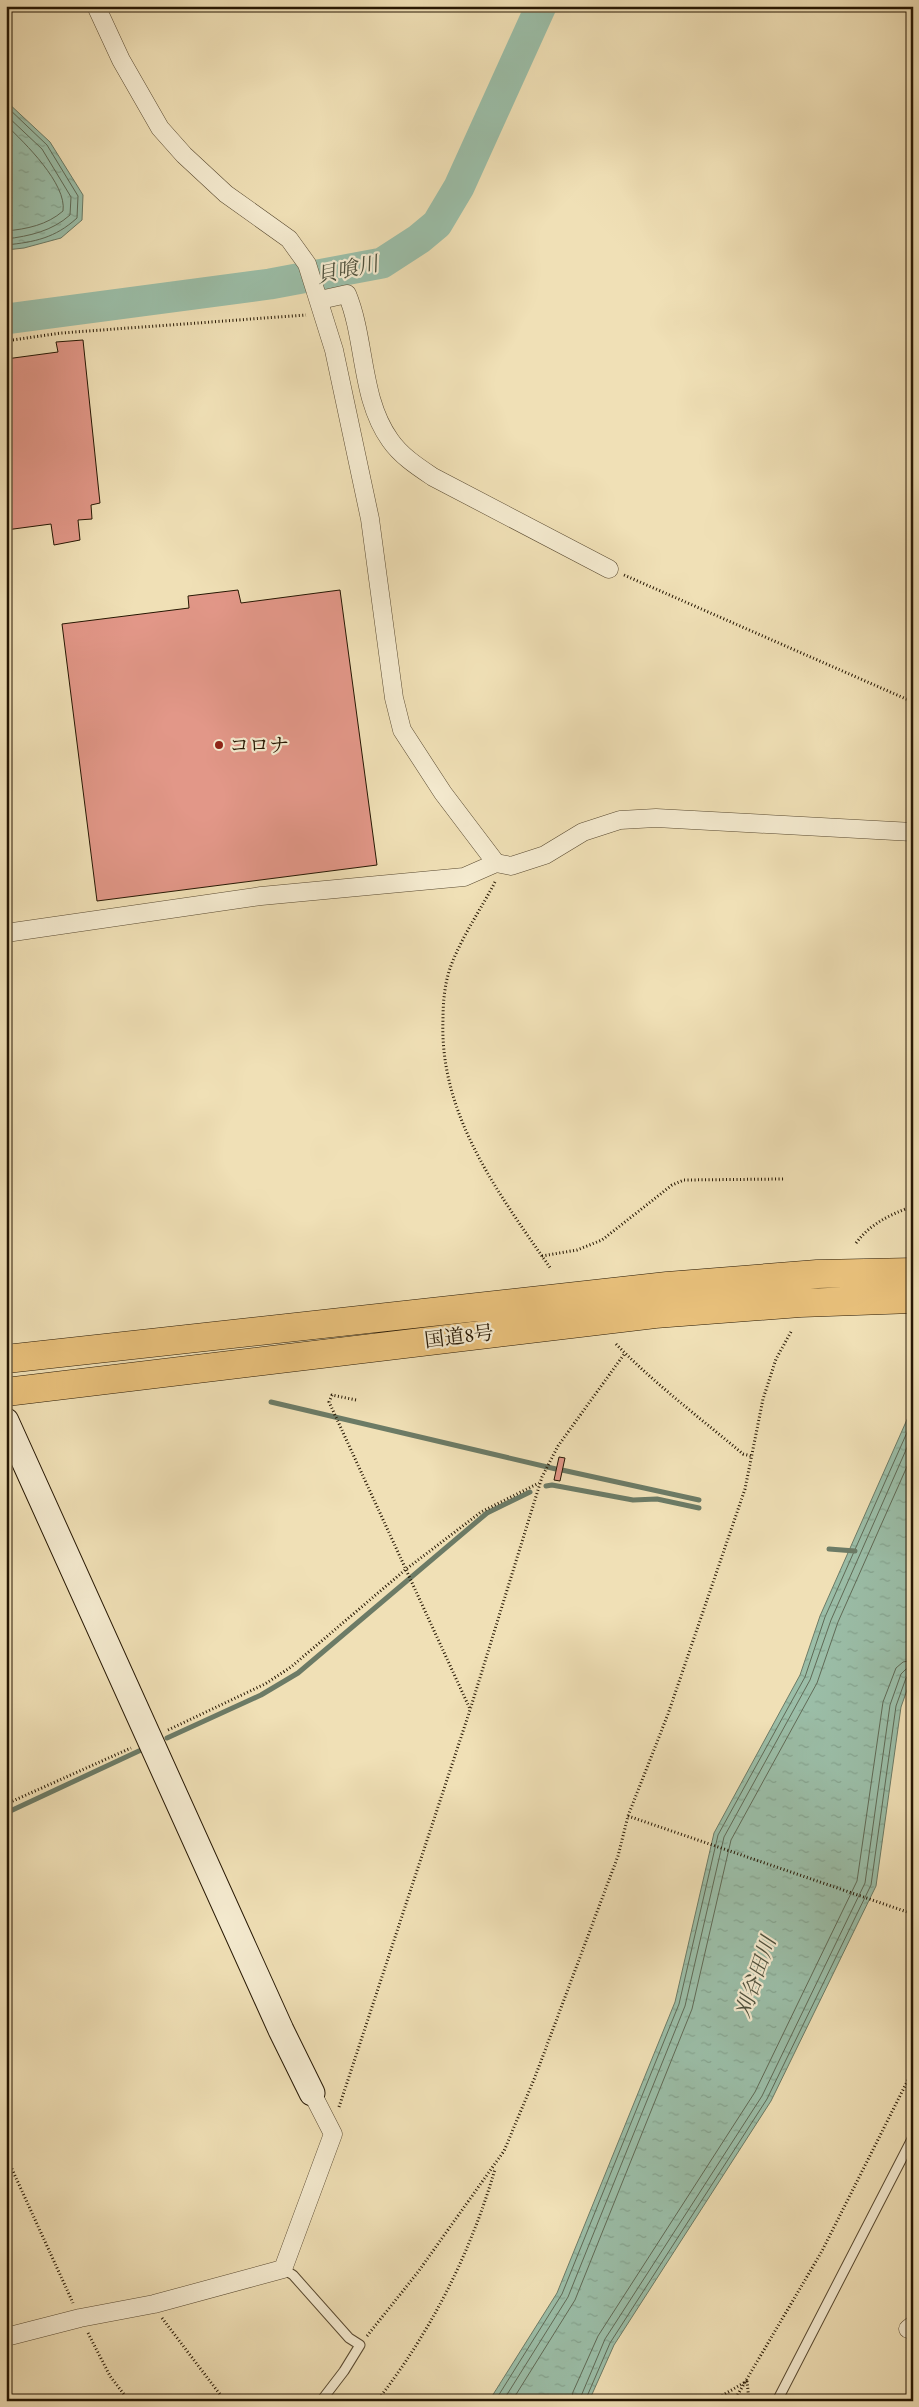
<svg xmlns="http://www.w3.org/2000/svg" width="919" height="2407" font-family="'EB Garamond','Noto Serif JP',serif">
<defs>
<pattern id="water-ripples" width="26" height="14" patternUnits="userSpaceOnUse" patternTransform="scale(1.25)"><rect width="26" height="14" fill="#9bbea8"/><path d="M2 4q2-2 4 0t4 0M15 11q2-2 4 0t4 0" fill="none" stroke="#85a38f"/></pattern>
</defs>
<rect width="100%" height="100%" fill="#f0e0b6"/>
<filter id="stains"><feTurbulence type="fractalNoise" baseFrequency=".004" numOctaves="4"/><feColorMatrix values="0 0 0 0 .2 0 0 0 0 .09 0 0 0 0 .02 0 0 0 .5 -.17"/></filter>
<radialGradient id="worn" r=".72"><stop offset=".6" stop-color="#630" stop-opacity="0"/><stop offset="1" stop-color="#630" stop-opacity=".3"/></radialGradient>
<!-- water -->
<path fill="url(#water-ripples)" stroke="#6c7b66" d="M6,101L50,142L83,195L82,220L61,238L24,248L6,250Z
M913,1406V1673L901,1707L876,1886L771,2101L614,2345L589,2401H489L557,2293L675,2002L714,1833L800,1675L820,1616Z"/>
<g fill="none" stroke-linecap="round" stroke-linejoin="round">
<!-- shore -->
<path stroke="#606a56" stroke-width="1" d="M6,106L47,145L78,196L77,218C55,238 35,242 6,245
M6,115L42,149L71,197L70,215C52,231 30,236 6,239
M6,125C25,143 67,184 63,211C47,225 27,229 6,231
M495,2401L562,2294L679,2004L718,1835L805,1677L825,1617L913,1419
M503,2401L568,2297L685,2006L724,1837L810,1680L831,1620L913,1434
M512,2401L575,2300L692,2009L731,1840L817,1683L838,1622L913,1453
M571,2401L573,2392L598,2336L755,2092L857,1881L883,1702L896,1668L903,1662L913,1660
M579,2401L605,2339L762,2096L865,1883L890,1705L901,1674L906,1669L913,1668
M585,2401L610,2343L767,2099L871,1885L896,1706L906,1678L913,1674"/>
<!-- stream -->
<path stroke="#6c7b66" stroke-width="5" d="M271,1402L556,1469
M562,1470L699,1500
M546,1486L552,1485L633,1500L657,1499L699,1508
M829,1549L855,1551
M167,1738L261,1695L298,1673L487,1513L530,1492
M6,1813L141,1750"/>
<!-- river -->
<path stroke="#9bbea8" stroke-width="31" d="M6,319L270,284L382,263L419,239L437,224L459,187L541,6"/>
</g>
<!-- building -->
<path fill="#e29788" stroke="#261703" d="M83,340L100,503L91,505L92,519L78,520L80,540L54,545L51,524L6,530V359L58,352L56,342Z
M238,590L241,603L340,590L377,865L97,901L62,624L189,608L188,596Z
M559,1457L565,1458L560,1481L554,1480Z"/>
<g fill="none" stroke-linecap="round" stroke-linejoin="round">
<!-- lane casing -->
<g stroke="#584930" stroke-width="11">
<path id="lane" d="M283,2269L293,2275L349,2338L360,2345L344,2371L321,2401
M777,2401L913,2137"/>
</g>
<!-- street casing -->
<g stroke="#584930" stroke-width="19">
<path id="street" d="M96,6L121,60L160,128L184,155L226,194L289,239L307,264L334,350L370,519L394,698L402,730L443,793L496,863
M320,300L347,294C366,340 360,398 390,440C401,456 418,467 433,477L609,569
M6,933L261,896L464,877L496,863L511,866L545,855L583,832L620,820L656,818L913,832
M908,2329L913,2325
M6,2337L80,2318L154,2304L283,2269L333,2134L312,2093"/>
</g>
<!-- secondary casing -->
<g stroke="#261703" stroke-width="27">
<path id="secondary" d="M6,1421L281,2030L312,2093"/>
</g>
<!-- highway casing -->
<g stroke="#261703" stroke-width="29">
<path id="highway" d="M6,1359L667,1286L817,1274L913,1272
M6,1392L655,1314L800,1303L913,1299"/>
</g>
<!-- path -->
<path stroke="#261703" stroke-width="3" stroke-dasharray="1 2.5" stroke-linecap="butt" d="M6,341L61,333L306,315
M624,575L913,702
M495,882C481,909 463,935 452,963C445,980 443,1001 443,1019C439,1115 499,1194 551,1269
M856,1243C871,1223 890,1215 913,1206
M542,1256L577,1250L602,1240L672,1185L684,1180L784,1179
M616,1344C655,1384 700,1418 743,1454L751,1456
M356,1400L332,1395L329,1402L470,1709
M168,1730L265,1684L291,1667L405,1570L481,1512L539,1483
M6,1804L131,1748
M628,1816L913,1914
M339,2107L470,1710L542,1477L558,1446L625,1353
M6,2156L73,2303
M162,2318L225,2401
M88,2333L110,2376L129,2401
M367,2336L418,2272L504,2151L535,2077L618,1856L628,1816L668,1714L745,1489L763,1399L776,1359L792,1330
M747,2381L749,2401
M377,2401C431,2332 471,2252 495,2169
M713,2401L747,2381
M734,2401L822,2251L913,2070"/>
<!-- lane -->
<use href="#lane" stroke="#f5ebd0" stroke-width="9"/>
<!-- street -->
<use href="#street" stroke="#f5ebd0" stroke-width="18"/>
<!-- secondary -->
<use href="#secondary" stroke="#f5ebd0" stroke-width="25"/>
<!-- highway -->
<use href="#highway" stroke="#e8c07b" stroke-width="28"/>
</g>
<!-- markers -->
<circle fill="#8f2418" stroke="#f5ebd0" stroke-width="2" cx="219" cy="745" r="5"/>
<g text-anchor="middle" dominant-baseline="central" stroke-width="4.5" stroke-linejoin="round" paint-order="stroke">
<!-- poi labels -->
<g font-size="20" fill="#261703" stroke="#f5ebd0" text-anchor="start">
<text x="229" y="745">コロナ</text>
</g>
<!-- street labels -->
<g font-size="20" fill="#261703" stroke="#f5ebd0">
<text transform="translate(459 1336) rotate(-7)">国道8号</text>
</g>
<!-- water labels -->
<g font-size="21" font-style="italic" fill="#4f513d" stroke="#f5ebd0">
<text transform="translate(347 269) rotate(-12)">貝喰川</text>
<text transform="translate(755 1977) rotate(-71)">刈谷田川</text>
</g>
</g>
<!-- margin -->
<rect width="919" height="2407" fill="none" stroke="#f0e0b6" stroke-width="25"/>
<rect x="8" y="8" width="904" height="2392" fill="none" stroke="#261703" stroke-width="2.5"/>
<rect x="12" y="12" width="894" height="2382" fill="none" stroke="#261703"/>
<rect width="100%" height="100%" filter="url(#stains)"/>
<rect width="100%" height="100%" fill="url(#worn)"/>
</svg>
